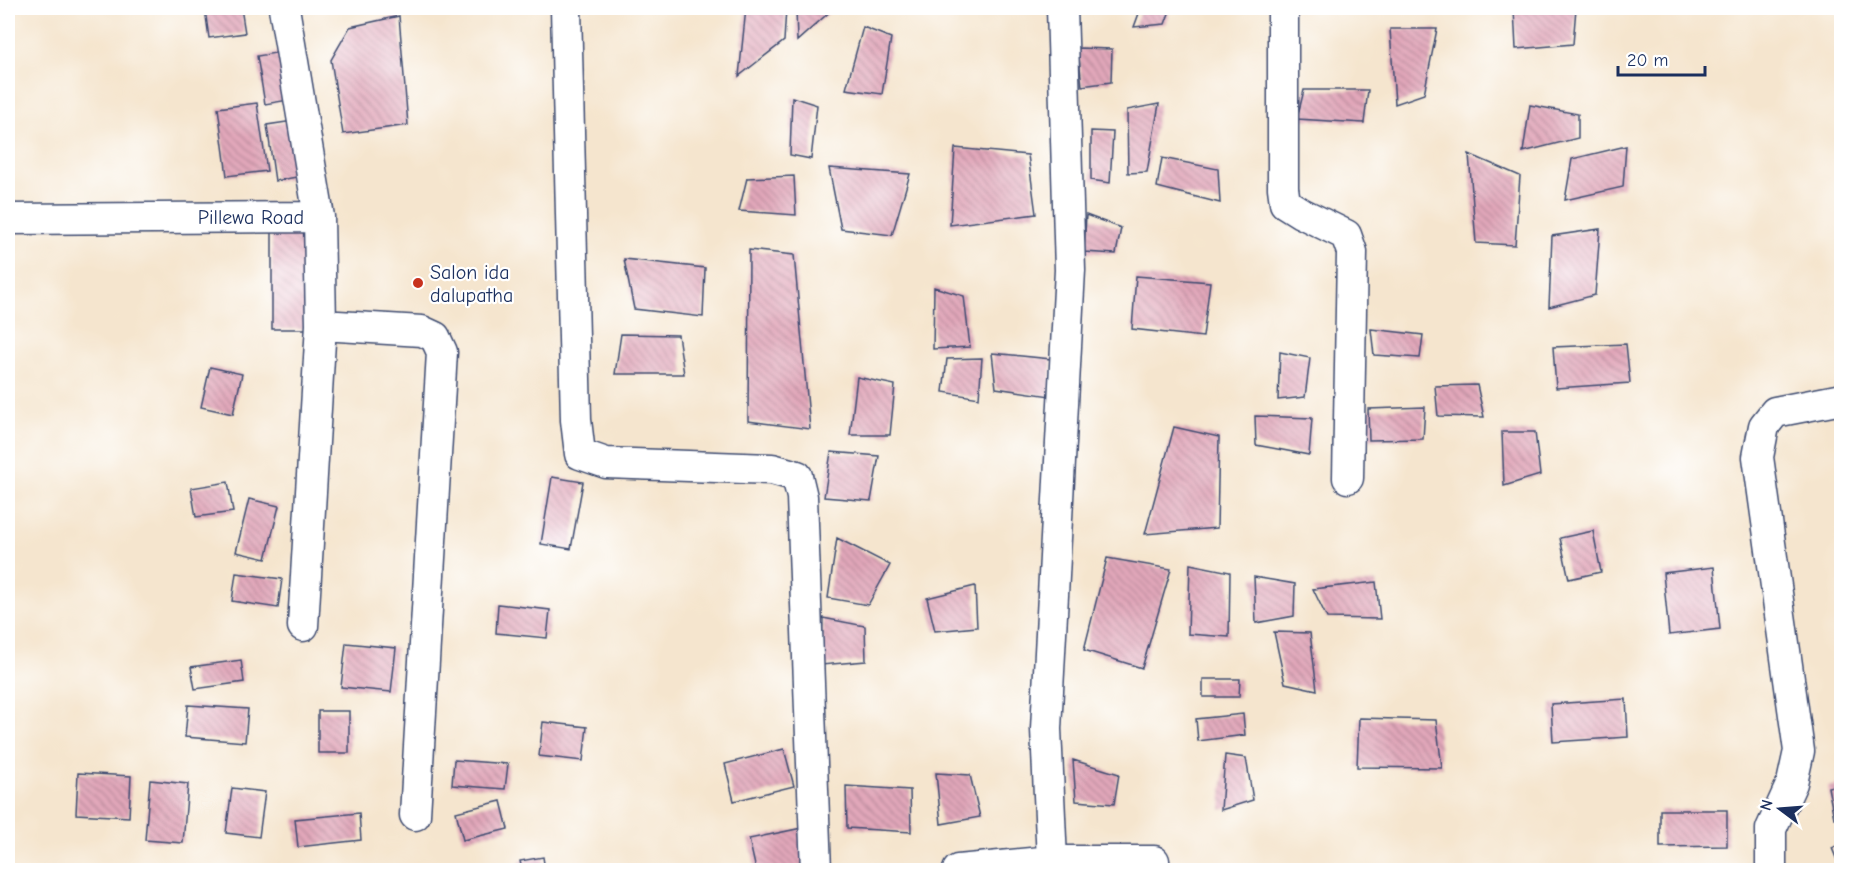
<svg xmlns="http://www.w3.org/2000/svg" width="1849" height="878" font-family="'Comic Neue',sans-serif">
<defs>
<pattern id="building-back-hatch" width="6" height="6" patternUnits="userSpaceOnUse" patternTransform="scale(1.5)"><rect width="6" height="6" fill="#e2a7ba"/><path d="M-1 5l2 2M0 0l6 6M5-1l2 2" fill="none" stroke="#b6889a"/></pattern>
</defs>
<rect width="100%" height="100%" fill="#fff"/>
<filter id="ink" filterUnits="userSpaceOnUse"><feTurbulence type="fractalNoise" baseFrequency=".0167" numOctaves="2"/><feDisplacementMap in="SourceGraphic" scale="12" xChannelSelector="R" yChannelSelector="G"/><feConvolveMatrix kernelMatrix="1 2 1 2 8 2 1 2 1" color-interpolation-filters="sRGB"/></filter>
<filter id="wash" filterUnits="userSpaceOnUse"><feTurbulence type="fractalNoise" baseFrequency=".008" numOctaves="4" result="noise"/><feDisplacementMap in="SourceGraphic" scale="24" xChannelSelector="R" yChannelSelector="G"/><feGaussianBlur stdDeviation="1.35" result="paint"/><feColorMatrix in="noise" values="0 0 0 0 0 0 0 0 0 0 0 0 0 0 0 0 0 1.4 0 .05"/><feComposite in="paint" operator="in"/></filter>
<g filter="url(#wash)">
<rect width="100%" height="100%" fill="#f5e5ce"/>
<g id="blocks">
<!-- building -->
<path fill="url(#building-back-hatch)" d="M217,8H241L245,33L209,38L205,9Z
M746,8H786L784,41L739,76Z
M796,8H834L797,41Z
M1141,8H1171L1165,24L1134,27Z
M1530,8H1576L1573,44L1516,49L1514,9Z
M399,16L408,125L343,134L331,60L350,27Z
M863,27L891,38L882,94L846,89Z
M1390,29H1437L1424,94L1395,104Z
M1078,48L1112,49L1111,82L1082,86Z
M281,52L289,100L265,104L257,56Z
M1304,90H1368L1364,123L1297,119Z
M792,97L817,105L811,159L790,155Z
M257,103L267,171L227,176L218,108Z
M1159,104L1147,172L1128,173L1127,110Z
M1530,105L1578,114V138L1523,152Z
M293,121L302,176L275,181L267,125Z
M1091,131L1113,132L1110,183L1091,180Z
M1626,146L1623,187L1565,200L1572,159Z
M955,148L1028,155L1036,214L950,225Z
M1469,154L1520,176L1515,245L1476,243Z
M1162,158L1218,169L1220,203L1157,187Z
M829,168L910,174L892,235L841,229Z
M794,176L796,215L739,211L747,178Z
M1086,215L1121,228L1116,254L1084,252Z
M272,222H306V329H272Z
M1600,229L1595,295L1549,307L1552,236Z
M749,250L794,255L810,429L748,421Z
M624,259L705,268L703,317L634,309Z
M1136,276L1210,282L1203,337L1132,329Z
M934,287L964,296L970,347L933,349Z
M1371,329L1423,335L1420,358L1374,355Z
M621,334L678,335L684,374H615Z
M1626,344L1630,383L1556,388L1553,347Z
M1280,352L1310,358L1305,397L1278,400Z
M992,353L1051,359L1050,396L996,388Z
M982,358L979,398L943,392L947,359Z
M210,367L242,374L233,414L201,407Z
M857,377L895,385L890,435H850Z
M1477,385L1484,417L1438,416L1435,386Z
M1425,407L1423,439L1369,440L1368,409Z
M1255,416L1312,418L1309,455L1256,445Z
M1174,427L1219,437L1217,528L1145,534Z
M1502,432H1535L1540,475L1504,486Z
M831,452L879,456L871,501L824,497Z
M552,477L583,482L571,549L541,544Z
M228,482L233,512L196,517L191,488Z
M249,499L279,506L266,559L236,552Z
M1593,531L1601,572L1569,579L1560,538Z
M837,538L890,565L868,605L828,598Z
M1107,558L1171,569L1142,668L1084,650Z
M1190,564L1230,572L1229,637L1188,634Z
M1714,567L1720,629L1669,635L1663,573Z
M236,573L282,579L278,608L232,601Z
M1254,577L1295,584L1294,616L1256,623Z
M1376,582L1380,619L1327,618L1313,589Z
M975,586L977,627L935,631L927,598Z
M498,604L550,610L547,638L496,633Z
M823,618L865,626L866,661L821,665Z
M1274,632L1310,633L1317,690L1285,683Z
M346,643L396,648L391,692L341,687Z
M241,660L244,682L195,689L191,667Z
M1203,679H1240L1239,697H1203Z
M1626,699L1628,737L1553,742L1551,704Z
M188,705L248,709L245,742L185,737Z
M318,711H349V753H318Z
M1243,714L1245,735L1198,741L1196,719Z
M1359,718L1436,720L1442,768L1357,767Z
M543,722L587,727L583,761L539,756Z
M784,749L794,786L734,801L725,764Z
M1225,755L1246,758L1253,800L1221,810Z
M454,760L508,764L505,789L452,785Z
M1073,760L1119,774L1114,804L1076,801Z
M78,773L131,776L129,817L76,814Z
M936,773L970,775L980,817L941,824Z
M150,780L188,784L183,843L145,840Z
M1842,784V816L1834,818L1828,787Z
M846,786L910,790L911,832L847,828Z
M232,788L265,792L259,837L226,833Z
M501,801L508,829L463,840L456,812Z
M1660,810H1727V846L1660,847Z
M359,813L361,840L298,847L295,819Z
M802,828L810,865L783,870H756L749,839Z
M1842,843V870H1841L1832,848Z
M543,857L545,870H522L520,861Z"/>
</g>
</g>
<g filter="url(#ink)">
<use href="#blocks" fill-opacity="0" stroke="#3c4a6f" stroke-width="1.5"/>
<g fill="none" stroke-linecap="round" stroke-linejoin="round">
<!-- minor casing -->
<g stroke="#3c4a6f" stroke-width="33">
<path id="minor" d="M566,8L576,420L580,454L606,463L772,469L797,476L802,497L816,870
M1283,8V188L1285,203L1301,213L1346,235L1352,252L1348,478
M8,219L319,217L284,8
M321,325L422,331L435,337L442,352L415,815
M303,626L321,325L319,217
M1052,861L1046,729L1070,270L1062,8
M958,870L1052,861H1154L1155,870
M1771,870V829L1792,783L1799,751L1758,457L1764,426L1775,412L1842,399"/>
</g>
<!-- minor -->
<use href="#minor" stroke="#fff" stroke-width="30"/>
</g>
</g>
<!-- markers -->
<circle fill="#c8321e" stroke="#fff" stroke-width="2" cx="418" cy="283" r="6"/>
<g text-anchor="middle" dominant-baseline="central" stroke-width="4.5" stroke-linejoin="round" paint-order="stroke">
<!-- street labels -->
<g font-size="20" fill="#1b2f5e" stroke="#fff">
<text x="251" y="217">Pillewa Road</text>
</g>
<!-- poi labels -->
<g font-size="20" fill="#1b2f5e" stroke="#fff" text-anchor="start">
<text x="430" y="272">Salon ida<tspan x="430" dy="23">dalupatha</tspan></text>
</g>
</g>
<!-- margin -->
<rect width="1849" height="878" fill="none" stroke="#fff" stroke-width="30"/>
<!-- north arrow -->
<g transform="translate(1780 809) rotate(286)" stroke="#ffffff" stroke-width="4.5" paint-order="stroke">
<path d="M0-4.5L10 22L0 15L-10 22Z" fill="#1b2f5e"/>
<text y="-9" font-size="16" font-weight="bold" text-anchor="middle" fill="#1b2f5e">N</text>
</g>
<!-- scale -->
<path d="M1618 66v9h87v-9" fill="none" stroke="#1b2f5e" stroke-width="3"/>
<text x="1627" y="66" font-size="18" fill="#1b2f5e" stroke="#ffffff" stroke-width="4.5" paint-order="stroke">20 m</text>
</svg>
